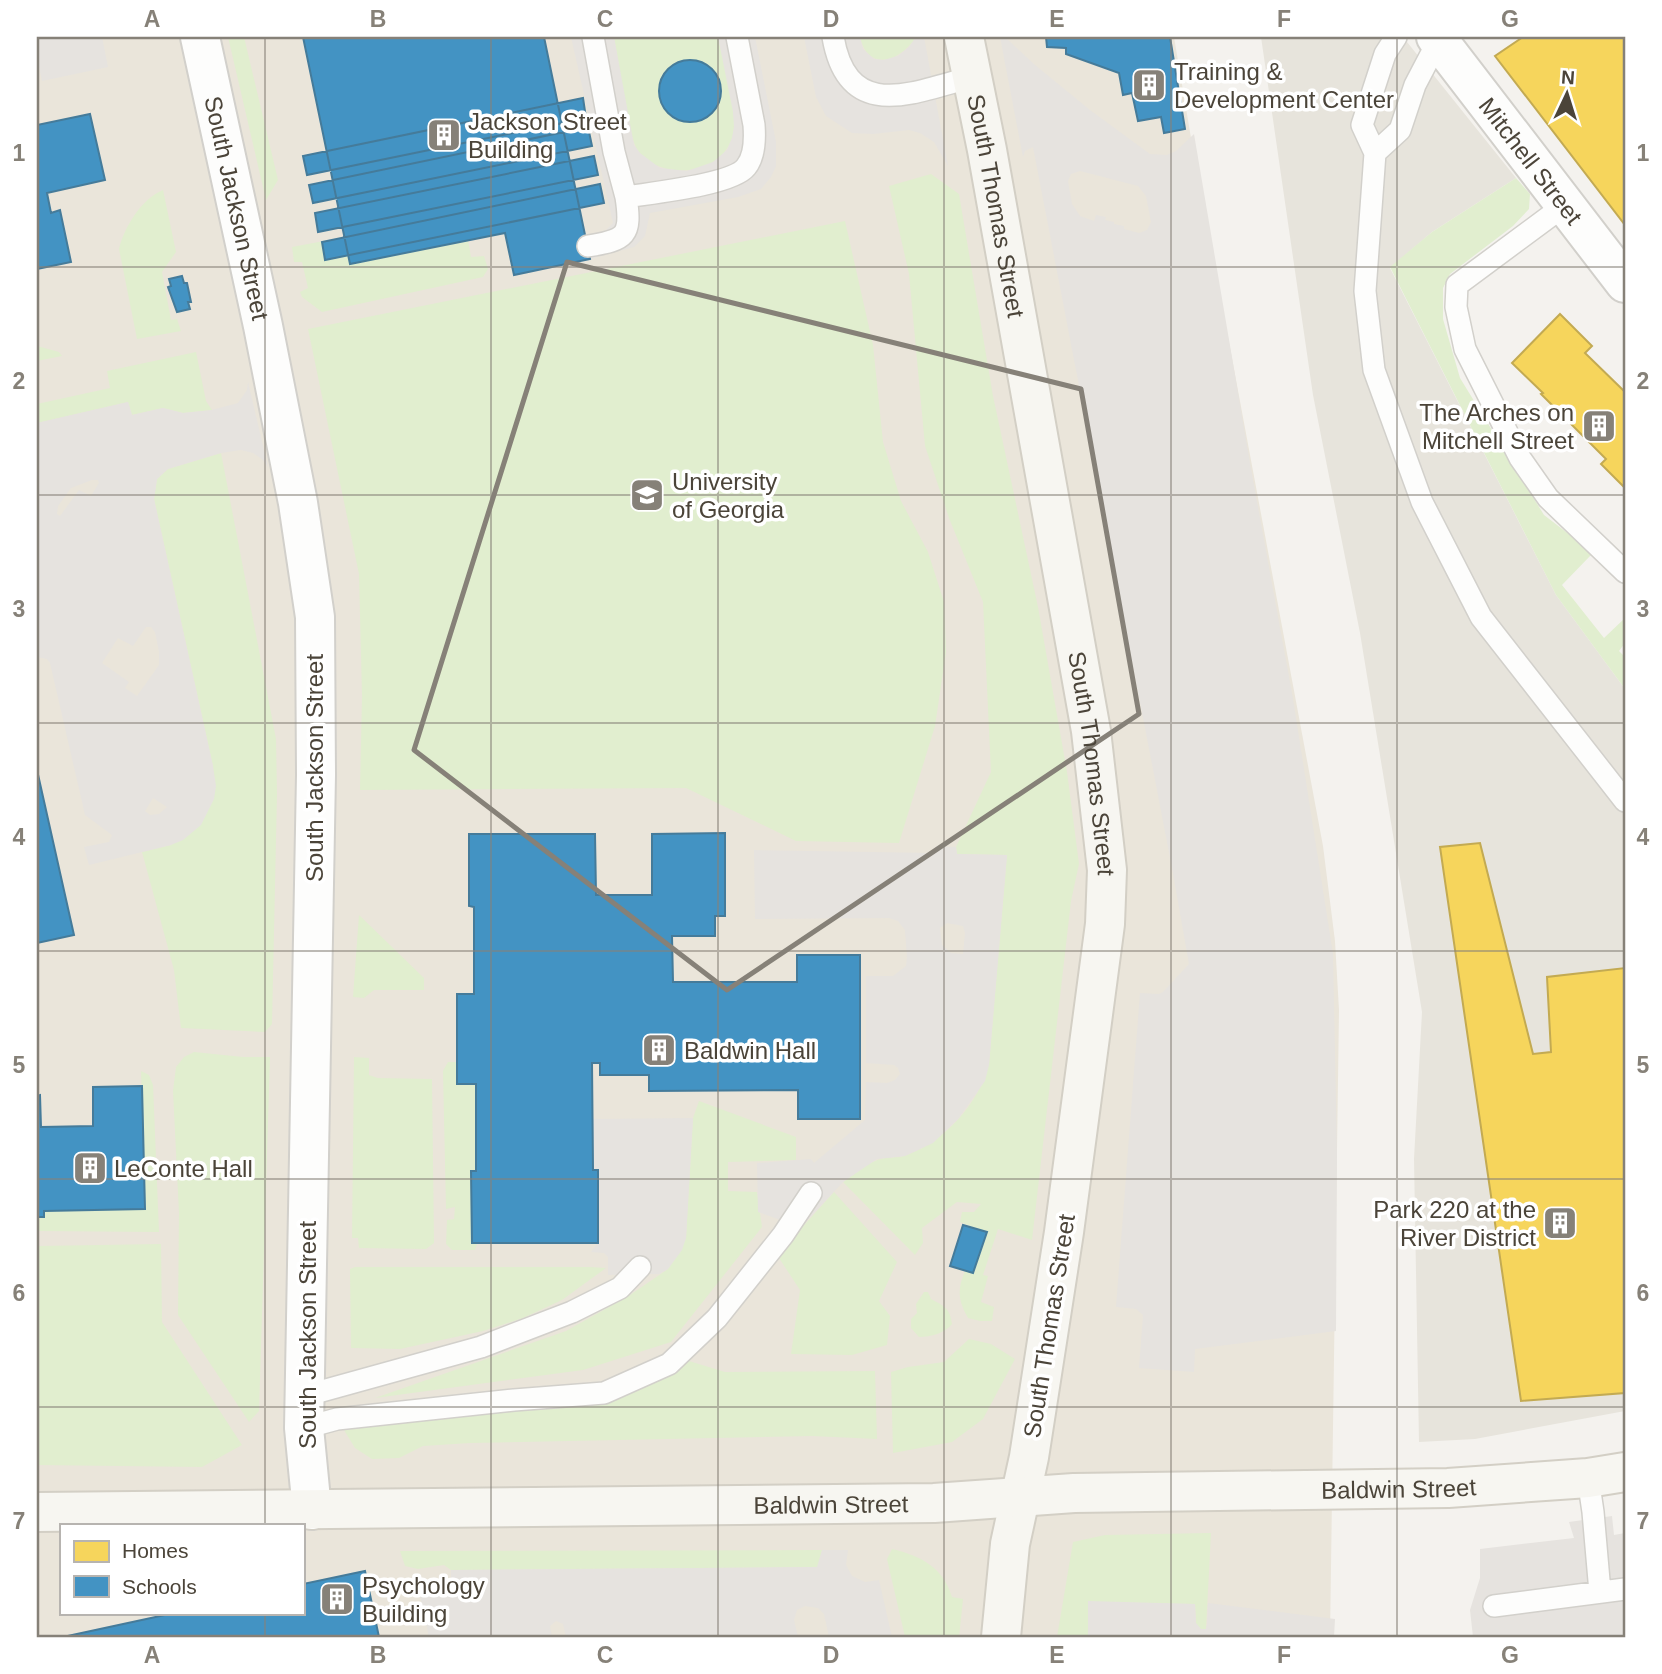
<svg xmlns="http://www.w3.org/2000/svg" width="1662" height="1674" font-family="Helvetica,sans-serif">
<rect width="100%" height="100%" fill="#f4f2ee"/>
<!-- residential -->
<path fill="#e7e4dc" d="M1261,37H1403L1516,178L1432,232L1390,268L1556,595L1625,689V1411L1475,1439L1419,1442L1414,1159L1422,1012L1360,633L1313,395Z"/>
<!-- education -->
<path fill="#eae5da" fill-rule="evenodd" d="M37,37H1174L1192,144L1323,846L1335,941L1339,1010L1330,1637H37ZM61,1525H303V1613H61Z"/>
<!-- green -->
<path fill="#e1eecf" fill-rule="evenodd" d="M228,37H244L278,180L266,200Z
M614,37H718C723,63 740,113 732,138C720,175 666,180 641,155C635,148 633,139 630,130ZM688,60C739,66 723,132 680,120C672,118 664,111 661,102C653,81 668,64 688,60Z
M860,37H916C901,61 868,73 860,37Z
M931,174L959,194L993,396L1038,607L1067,772L1079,864L1071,901L1032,1240L998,1229L983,1275L988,1276L981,1302L994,1307L992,1321H980L968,1318C958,1300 957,1290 965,1271L974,1273L987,1233L960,1222L962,1212H974L981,1204L957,1202L922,1228L923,1243L915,1255L843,1182C853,1175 864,1166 875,1161C885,1156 897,1159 907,1155C945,1141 979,1103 989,1064L1007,855L957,854L956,847L991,772L983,602L949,518L925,446L909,274L889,186Z
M1516,178L1530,194L1529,209L1513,226L1450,274L1443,288V319L1460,378L1544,515L1570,535L1591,555L1562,585L1604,638L1625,618V643L1619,651L1625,657V689L1556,595L1390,267L1432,232Z
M163,190L176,252L162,272L171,320L177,319L181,331L137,339L119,249C124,228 141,199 163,190Z
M845,221L873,345L883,442L901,501L928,552L944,602L946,652L935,726L899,843L796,841L686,788L360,790L362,696L359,574L308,329Z
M345,237L351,264L468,240L471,257L484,256L488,269L483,277L322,312L302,297L300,292L308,288L302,262H294L292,247Z
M37,346L59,352L62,356L37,361Z
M196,352L206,401L212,410L183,413L163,408L132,415L128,402L37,423V404L110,388L107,371Z
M221,453L276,739L277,794L272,1024L265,1032L181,1028L174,970L142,852L171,845L213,766L154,499L157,479L168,469Z
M359,915L424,978V990H374L364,998L353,997Z
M194,1052L243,1057H270L259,1411L249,1422L178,1315L179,1213L173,1091L176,1067L184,1057Z
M354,1057L369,1058V1075L378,1078L432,1079L434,1243L426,1249L359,1248L358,1238H352Z
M448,1062H457V1084H476V1171H471L472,1243L477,1244L475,1250H452L446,1244L447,1220L454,1219L455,1207L446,1209L443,1071Z
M141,1071L149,1075L153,1085L159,1232L37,1231V1217H44V1211L145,1208Z
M699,1101L796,1137V1160L728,1162V1191L757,1192L762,1227L671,1342L583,1370L375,1398L566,1331L627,1297L668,1269L686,1238L693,1118Z
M834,1192L897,1262L879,1301L890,1316L887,1345L852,1355L791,1354L800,1290L777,1255Z
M161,1244L162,1322L242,1445L202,1467L37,1465V1246Z
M355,1267H590L606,1268L562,1300L523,1318L483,1331L400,1349L351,1348L350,1269Z
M924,1292H928L931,1299C944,1306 950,1308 952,1324C945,1333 931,1337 919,1337L911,1328V1319L917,1313L916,1304Z
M969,1339L991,1344L1015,1359L983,1419L952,1442L893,1453L891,1372L908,1367L944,1362Z
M689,1361L725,1372L875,1371L877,1439L812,1436L470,1443L423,1446L399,1458L372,1459L355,1448L344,1430L410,1419L609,1402Z
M1211,1533L1206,1629H1201L1196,1624L1195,1604L1089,1602L1088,1637H1057L1073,1542L1105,1535Z
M892,1549C921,1556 943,1567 952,1597L963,1599L959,1637H905L887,1559Z
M822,1550L818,1567L451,1570L444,1565L418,1569L405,1566L400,1551Z"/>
<!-- parking -->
<path fill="#e6e3df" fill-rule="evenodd" d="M37,37H102L108,67L42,81L37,57Z
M571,37H614L634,145L640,153L660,168L687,171L713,162L727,150L732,138L734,127L733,112L718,37H755L776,142V166L771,177L761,189L738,197L650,213L645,236L634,247L590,259L585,235L605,231L613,223Z
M804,37H860L863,49L874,59L884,60L898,56L909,47L916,37H924L948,166L934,142L920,133L909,130L873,134L852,133L826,116L816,97Z
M1000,37H1005L1035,65L1090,110L1150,154L1167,155L1176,151L1194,134L1250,463L1293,699L1333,954L1337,1152L1336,1331L1195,1349L1194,1372L1139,1368L1143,1315L1136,1309L1116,1307L1140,993L1159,994L1163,992L1189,964L1172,868L1033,147L1025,151L1023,157ZM1080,171L1138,186L1146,196L1151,222L1147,230L1139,233L1124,229V226L1114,224V222L1105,220L1106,217L1096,215L1094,221L1080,216L1072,204L1068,181L1071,174Z
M248,382L268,467L262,459L253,453L241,450L221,453L168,469L157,479L154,499L213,766L216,786L214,799L201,825L183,840L171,845L89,865L84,847L109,842L112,835L85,815L50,663L47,659L37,657V423L128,402L132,415L163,408L183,413L212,410L238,403L247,390ZM92,480H98L99,483L91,496L79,490L60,516L57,514L58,506L71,488ZM146,627H151L155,632L159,652V665L137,696L125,688L129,682L102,663L118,638L133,646ZM153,798L167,807L159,814L150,815L145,811Z
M936,846L956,847L957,854L1007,855L989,1065L985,1081L958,1119L933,1143L905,1156L877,1159L843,1182L801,1227L758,1212L757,1163L811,1159L814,1163L865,1120L866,1082L887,1083L895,1080L900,1074L898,1068L894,1065L866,1063V976H893L906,966L907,957L905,930L898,921L889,918L755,919L754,850L935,853ZM947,923L963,926L965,933L963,954L951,953L942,945L940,928Z
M693,1118L686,1238L682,1250L668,1269L659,1274L608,1275V1257L604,1253L591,1252L598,1243L593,1170V1119Z
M1612,1516L1614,1535L1625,1533V1637H1473L1470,1610L1480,1578V1549L1574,1538L1569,1522Z
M822,1550H848L846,1565L852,1576L865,1582L879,1580L892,1637H829L824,1614L818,1608L805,1606L797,1610L794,1620L798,1637H566L563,1624L556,1621L550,1626L552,1637H429L420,1596L438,1592L446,1587L451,1579V1570L817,1567Z
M1088,1601L1195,1604L1196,1623L1201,1629H1206L1207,1624L1208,1603L1335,1619L1334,1637H1088Z"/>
<!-- homes -->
<path fill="#f6d55c" stroke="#c3aa52" stroke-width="2" d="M1523,37H1625V225L1495,56Z
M1560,314L1592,346L1585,353L1625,392V488L1601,464L1606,459L1541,394L1543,393L1512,363Z
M1480,843L1533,1054L1551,1052L1547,977L1625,968V1393L1521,1401L1440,847Z"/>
<!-- schools -->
<path fill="#4393c3" stroke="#457b9a" stroke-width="2" d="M303,37H544L590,259L514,275L505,233L350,264Z
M1046,37H1170L1185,129L1164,133L1161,117L1138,121L1132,93L1123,95L1119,73L1066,54V48L1047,47Z
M659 91a31 31 0 1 1 62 0a31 31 0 1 1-62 0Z
M583,98L586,118L307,175L303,156Z
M90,114L105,180L47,193L51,213L60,210L71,262L37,269V125Z
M588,127L592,146L313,203L309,185Z
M594,156L598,175L318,232L315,213Z
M600,184L604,203L325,260L322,242Z
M182,276L184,283H187L191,302H188L190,309L177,312L168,287L171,286L169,279Z
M37,770L74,935L37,943Z
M725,833V916H715V936H672L673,982H797V955H860V1119H798V1090L649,1091V1075H600V1063H592L593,1170H598V1243H472L471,1171H476V1084H457V994H474V907L469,906V834H595L596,895H652V834Z
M142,1086L145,1209L44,1211V1217H37V1096L40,1095L41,1127L93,1126V1087Z
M963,1225L987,1232L973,1273L950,1266Z
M365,1571L379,1637H63L174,1613H303V1584Z"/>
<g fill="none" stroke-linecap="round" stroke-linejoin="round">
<!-- lane casing -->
<g stroke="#d2d0cb" stroke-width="24">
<path id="lane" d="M593,37L614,152L626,197C650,193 732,185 746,167C755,156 755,138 754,125L737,37
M833,37C848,124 914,92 972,77
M1396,37L1385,54L1362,125L1375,153L1365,291L1374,370L1422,502L1481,617L1625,801
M1375,153L1400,130L1415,85L1438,41
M1565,205L1457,285L1456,307L1465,349L1520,458L1548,498L1625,572
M588,246C626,240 632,236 626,197
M304,1396L481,1347L572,1312L620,1288L640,1267
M304,1428L337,1419L514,1400L604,1393L669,1364L717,1318L783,1235L811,1193
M1588,1478L1593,1512L1600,1592
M1494,1606L1625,1589"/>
</g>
<!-- street casing -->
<g stroke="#d2d0cb" stroke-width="42">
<g id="street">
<path id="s1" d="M200,37L263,326L298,503L315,617L316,775L304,1428L312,1510"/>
<path id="s2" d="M1436,37L1625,283"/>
</g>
</g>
<!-- secondary casing -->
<g stroke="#d3cfc5" stroke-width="42">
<g id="secondary">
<path id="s3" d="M964,37L987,150L1091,731L1107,870L1105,924L1064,1232L1029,1457L1010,1544L1001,1637"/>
<path id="s4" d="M37,1512L934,1503L1074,1493L1448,1488L1588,1478L1625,1472"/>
</g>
</g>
<!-- lane -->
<use href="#lane" stroke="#fdfdfc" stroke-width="21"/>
<!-- street -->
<use href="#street" stroke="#fdfdfc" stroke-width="38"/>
<!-- secondary -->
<use href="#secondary" stroke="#f7f6f1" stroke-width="38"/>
</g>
<!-- marked area -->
<path fill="none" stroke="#868178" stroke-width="5" stroke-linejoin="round" d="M567,262L1081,389L1139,714L727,990L414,750Z"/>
<!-- grid -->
<path fill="none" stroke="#868178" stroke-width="2" stroke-opacity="0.55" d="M265,37V1525M491,37V1637M718,37V1637M944,37V1637M1171,37V1637M1397,37V1637M37,267H1625M37,495H1625M37,723H1625M37,951H1625M37,1179H1625M37,1407H1625M265,1613V1637"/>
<!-- icons -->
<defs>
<g id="building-square" transform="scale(1.75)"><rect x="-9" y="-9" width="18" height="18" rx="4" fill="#868178" stroke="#fff"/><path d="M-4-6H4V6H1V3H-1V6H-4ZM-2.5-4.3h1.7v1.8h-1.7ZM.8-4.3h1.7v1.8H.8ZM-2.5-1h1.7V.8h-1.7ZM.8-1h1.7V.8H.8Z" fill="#fff"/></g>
<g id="university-square" transform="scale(1.75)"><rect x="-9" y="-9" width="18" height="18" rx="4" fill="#868178" stroke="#fff"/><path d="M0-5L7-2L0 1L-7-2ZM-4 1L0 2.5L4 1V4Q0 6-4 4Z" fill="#fff"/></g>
</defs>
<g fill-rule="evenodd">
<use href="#building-square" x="1149" y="85"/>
<use href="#building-square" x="444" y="135"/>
<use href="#building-square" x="1599" y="426"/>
<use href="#university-square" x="647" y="495"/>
<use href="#building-square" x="659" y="1050"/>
<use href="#building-square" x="90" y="1168"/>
<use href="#building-square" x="1560" y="1223"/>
<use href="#building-square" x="337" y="1599"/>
</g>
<g text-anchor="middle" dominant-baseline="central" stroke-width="7" stroke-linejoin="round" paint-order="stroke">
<!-- poi labels -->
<g font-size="24" fill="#4b4439" stroke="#fff" text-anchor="start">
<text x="1174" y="71">Training &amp;<tspan x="1174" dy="28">Development Center</tspan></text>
<text x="468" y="121">Jackson Street<tspan x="468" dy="28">Building</tspan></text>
<text x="1574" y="412" text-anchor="end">The Arches on<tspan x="1574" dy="28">Mitchell Street</tspan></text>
<text x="672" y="481">University<tspan x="672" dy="28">of Georgia</tspan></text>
<text x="684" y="1050">Baldwin Hall</text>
<text x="114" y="1168">LeConte Hall</text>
<text x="1536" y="1209" text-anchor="end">Park 220 at the<tspan x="1536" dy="28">River District</tspan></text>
<text x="362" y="1585">Psychology<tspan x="362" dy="28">Building</tspan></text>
</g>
<!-- street labels -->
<g font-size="24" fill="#4b4439" stroke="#fff">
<text stroke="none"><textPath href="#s2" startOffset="156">Mitchell Street</textPath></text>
<text stroke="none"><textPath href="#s3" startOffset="172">South Thomas Street</textPath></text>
<text stroke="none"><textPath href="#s1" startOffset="175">South Jackson Street</textPath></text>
<text stroke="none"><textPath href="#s3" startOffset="738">South Thomas Street</textPath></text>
<text transform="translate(314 768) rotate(-90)">South Jackson Street</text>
<text transform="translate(1049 1326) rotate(-81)">South Thomas Street</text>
<text transform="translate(307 1335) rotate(-90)">South Jackson Street</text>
<text stroke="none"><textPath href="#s4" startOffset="1362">Baldwin Street</textPath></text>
<text stroke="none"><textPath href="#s4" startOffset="794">Baldwin Street</textPath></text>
</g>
</g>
<!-- border -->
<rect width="1662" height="1674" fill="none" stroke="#ffffff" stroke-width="77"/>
<!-- legend -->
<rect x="60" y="1524" width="245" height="91" fill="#ffffff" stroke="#b7b4b0" stroke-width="2"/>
<rect x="74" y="1541" width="35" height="21" fill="#f6d55c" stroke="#b7b4b0" stroke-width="2"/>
<text x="122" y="1558" font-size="21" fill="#4b4439">Homes</text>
<rect x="74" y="1576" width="35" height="21" fill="#4393c3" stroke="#b7b4b0" stroke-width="2"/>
<text x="122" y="1594" font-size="21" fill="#4b4439">Schools</text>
<!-- north arrow -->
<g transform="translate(1567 94) rotate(4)" stroke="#ffffff" stroke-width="5" paint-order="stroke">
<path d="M0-5L12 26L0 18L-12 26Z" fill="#4b4439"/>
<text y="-10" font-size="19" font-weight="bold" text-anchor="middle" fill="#4b4439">N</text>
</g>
<rect x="38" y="38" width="1586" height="1598" fill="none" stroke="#868178" stroke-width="2.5"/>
<g font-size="23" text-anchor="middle" font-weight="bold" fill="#868178">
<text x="152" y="27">A</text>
<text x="378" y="27">B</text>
<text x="605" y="27">C</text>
<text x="831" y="27">D</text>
<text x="1057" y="27">E</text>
<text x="1284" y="27">F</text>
<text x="1510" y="27">G</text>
<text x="19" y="161">1</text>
<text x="1643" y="161">1</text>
<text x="19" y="389">2</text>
<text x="1643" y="389">2</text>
<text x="19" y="617">3</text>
<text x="1643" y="617">3</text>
<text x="19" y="845">4</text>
<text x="1643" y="845">4</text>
<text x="19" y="1073">5</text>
<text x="1643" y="1073">5</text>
<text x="19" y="1301">6</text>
<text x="1643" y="1301">6</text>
<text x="19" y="1529">7</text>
<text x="1643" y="1529">7</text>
<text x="152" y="1663">A</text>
<text x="378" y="1663">B</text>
<text x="605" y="1663">C</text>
<text x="831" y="1663">D</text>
<text x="1057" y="1663">E</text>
<text x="1284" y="1663">F</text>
<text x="1510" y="1663">G</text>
</g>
</svg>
